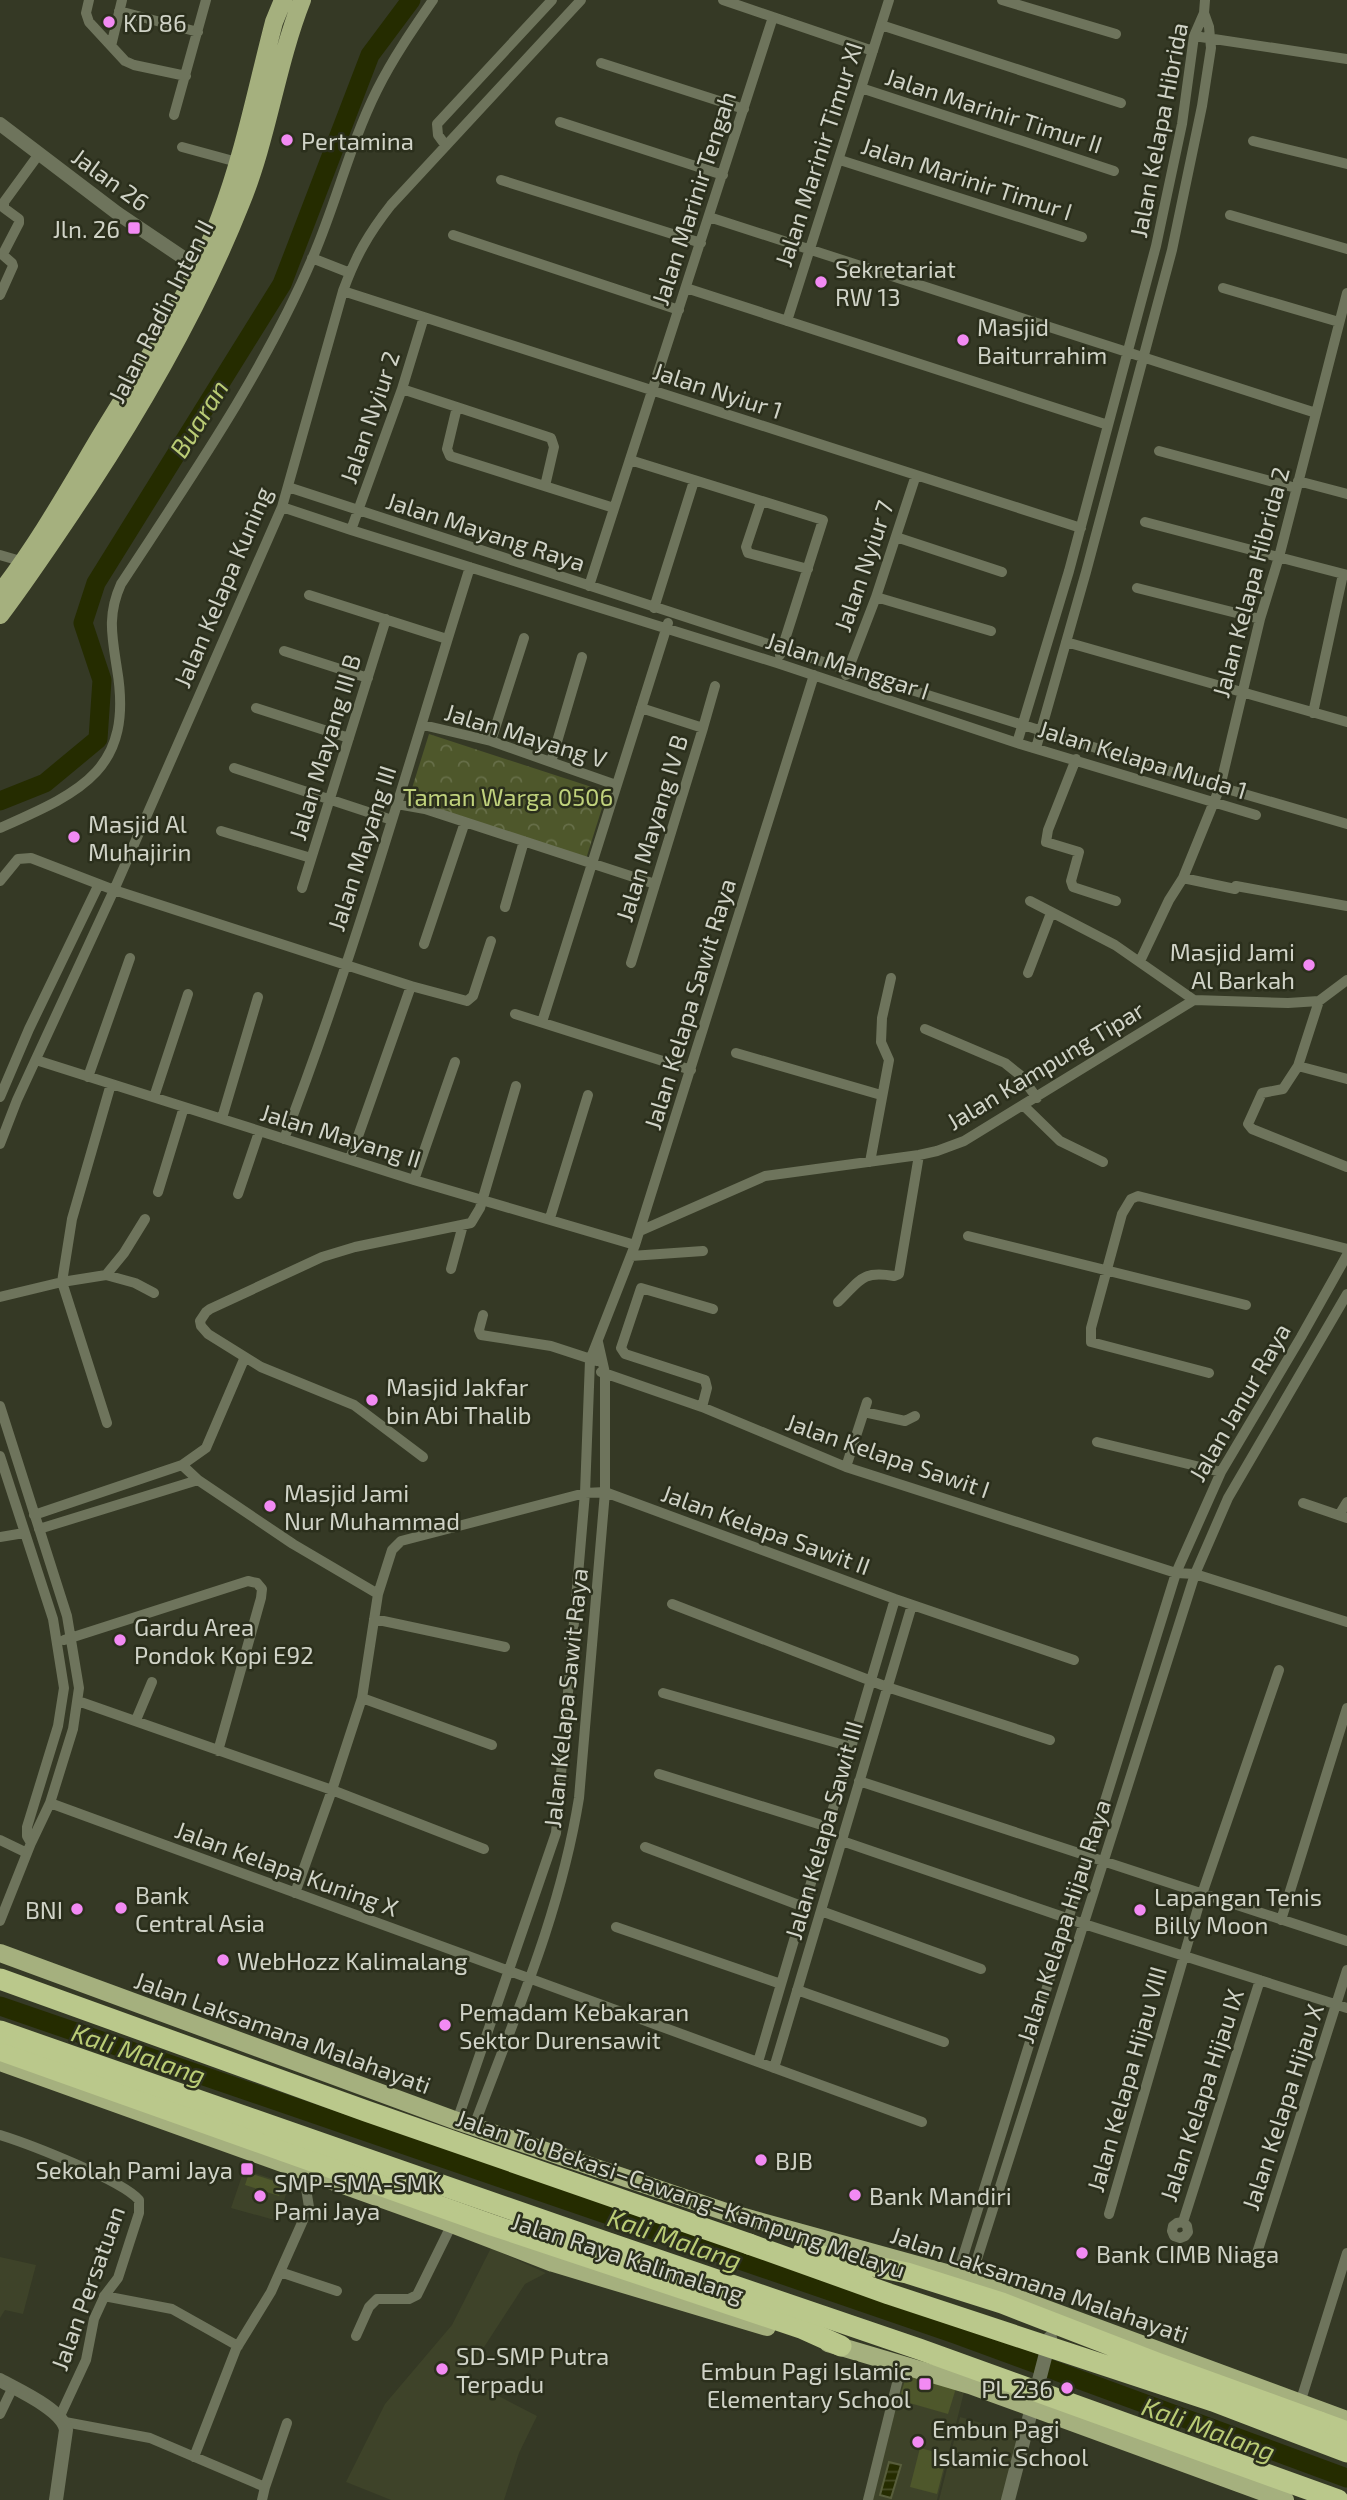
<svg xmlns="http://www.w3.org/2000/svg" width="1347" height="2500" font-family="'Exo 2',sans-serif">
<defs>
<pattern id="park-crowns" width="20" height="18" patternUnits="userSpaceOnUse" patternTransform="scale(1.75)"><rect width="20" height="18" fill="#4e572b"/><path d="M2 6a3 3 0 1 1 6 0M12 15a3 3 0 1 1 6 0" fill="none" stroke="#666e48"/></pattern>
<pattern id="water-rules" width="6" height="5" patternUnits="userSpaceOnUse" patternTransform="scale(1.75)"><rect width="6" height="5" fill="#252c00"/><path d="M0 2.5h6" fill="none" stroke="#444a24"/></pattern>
</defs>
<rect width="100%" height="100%" fill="#353925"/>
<!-- built -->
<path fill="#3e4329" d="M244,2170L289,2184L278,2221L231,2208Z
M491,2248L546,2273L525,2284L464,2378L537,2416L519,2453L504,2500H391L346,2482L385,2404L452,2325Z
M0,2257L36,2265L23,2314L5,2310L0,2318Z
M906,2365L966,2384L937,2500H868Z
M960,2417L1023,2434L1007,2500H939Z"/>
<!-- park -->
<path fill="url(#park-crowns)" d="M429,734L607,792L586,859L408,801Z"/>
<!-- pitch -->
<path fill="#4e572b" d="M249,2173L283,2184L279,2196L245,2185Z
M908,2370L957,2385L948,2414L899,2400Z
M920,2448L947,2455L937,2494L910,2487Z"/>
<!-- water -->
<path fill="url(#water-rules)" stroke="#585e3c" stroke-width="2" d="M889,2462L901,2465L891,2498L880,2495Z"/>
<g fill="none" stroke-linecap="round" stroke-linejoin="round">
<!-- river -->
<path stroke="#252c00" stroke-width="19" d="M0,801L45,783L98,739L102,680L83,623L96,583L282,284L370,55L411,0
M0,2006L955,2334L1347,2478"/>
<!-- minor -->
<path stroke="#6e745c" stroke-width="10" d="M89,0L86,13L89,22L125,61L134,65L186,76
M723,0L873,51
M1002,0L1116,34
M119,11L198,32
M881,25L1121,103
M1194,36L1347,59
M111,46L122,0
M601,63L744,109
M861,88L1114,171
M174,115L206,0
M560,122L723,175
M1253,141L1347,164
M446,146L438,135L437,124L552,0
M182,147L237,162
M840,160L1082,237
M501,180L701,243
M1230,215L1347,249
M709,217L1316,413
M453,235L679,310
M312,258L350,273
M686,288L1108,425
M1223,288L1339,322
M343,291L1081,528
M0,295L13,266L12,263L4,256V252L19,223V219L4,208V202L39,154
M787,321L889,0
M402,389L551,438L554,447L545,486
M457,407L447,449L450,456L614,508
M1159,451L1296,488
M630,460L823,520L780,655
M1298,481L1347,494
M288,487L848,670L1220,787L1347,824
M761,502L746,547L748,553L808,569
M282,507L351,530L777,663L1017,743L1256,815
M1145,522L1347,575
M351,530L402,389L424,317
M896,537L1002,572
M0,555L24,562
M589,586L773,17
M1137,588L1260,619
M309,595L447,639
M876,597L991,631
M654,608L694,481
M1066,642L1347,722
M284,651L368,678
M846,675L876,597L916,475
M256,708L349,738
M1313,713L1343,574
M423,725L491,741L616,785
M703,728L715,686
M491,741L524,638
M1017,743L1069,571L1156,246L1182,124L1194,36L1204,13L1205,0
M1036,748L1086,572L1172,250L1202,106L1211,48L1209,27L1204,13
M1076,759L1048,830L1046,842L1079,852L1071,881L1073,887L1116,901
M551,762L582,657
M234,768L392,820
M397,804L425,809L655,884
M0,828C81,792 134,770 117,669C112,636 107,615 121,584C189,480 263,374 312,259C336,204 350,144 377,90C393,58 413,29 433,0
M221,831L311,858
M1183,878L1235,889L1236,886L1347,906
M0,881L18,859L31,858L114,890L411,986L467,1001L473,996L491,941
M302,888L386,619
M1030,901L1115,945L1194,1000
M505,907L524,841
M424,944L465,822
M1140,961L1169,900L1183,878L1220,787L1260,619L1279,557L1347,293
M631,963L703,728L641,708
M1028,973L1051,913
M1319,1001L1298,1066L1283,1089L1262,1093L1248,1124L1252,1129L1347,1167
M515,1014L691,1070
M542,1022L668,623
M925,1029L1005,1063L1020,1075L1037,1098
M736,1053L881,1095
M36,1060L414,1180L635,1245
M1298,1066L1347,1079
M88,1077L130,958
M0,1097L29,1029L99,884
M154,1097L188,994
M1024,1106L1060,1141L1103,1162
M222,1118L258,997
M284,1139C356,952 410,758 470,567
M0,1144L17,1100L114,890L282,507L343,291C355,257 369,233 391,205L581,0
M350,1159L411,986
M870,1162L889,1060L881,1042L882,1018L891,978
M414,1180L455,1062
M158,1192L184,1107
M238,1194L259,1132
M550,1218L588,1095
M640,1231L765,1176L919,1155L937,1151L964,1141L1194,1000L1288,1003L1319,1001L1347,980
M968,1236L1246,1305
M631,1256L703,1251
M451,1269L463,1225
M106,1275L124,1253L145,1219
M0,1297L62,1282L106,1275L135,1283L154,1293
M838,1302C860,1281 861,1270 894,1276L899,1274L919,1155
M483,1315L479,1330L481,1335L551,1346L597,1361
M601,1372L702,1407L846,1467L1176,1573L1195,1574L1347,1622
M1209,1373L1091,1342V1328L1122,1214L1131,1199L1138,1196L1347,1249
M0,1406L67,1616L79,1688L73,1729L50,1803L31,1843L0,1921
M702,1407L707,1388L705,1380L625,1354L621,1348L641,1288L713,1309
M864,1412L905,1421L915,1416
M107,1423L62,1282L72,1219L111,1084
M1097,1442L1221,1472
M0,1456L53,1619L64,1688L58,1726L27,1827V1836L31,1843
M423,1457L354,1405L261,1367L208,1334L201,1326L200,1321L206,1312L210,1309L322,1257L355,1247L471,1223L480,1208L516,1086
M182,1465L198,1480L293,1544L378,1594
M846,1467L867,1402
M1303,1503L1347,1518
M34,1515L182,1465L206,1448L245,1357
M1339,1515L1347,1502
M39,1529L198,1480
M0,1537L24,1533
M672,1604L887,1687L1050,1740
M374,1619L505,1647
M64,1640L248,1581L257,1583L262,1589L261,1598L218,1751
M663,1693L851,1747
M362,1698L492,1745
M78,1701L332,1790L484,1849
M136,1720L152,1682
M659,1774L828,1827
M859,1781L1347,1941
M50,1803L922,2122
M0,1840L27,1853
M842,1841L1084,1924L1347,2008
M645,1847L804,1907
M295,1893L332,1790L362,1698L378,1594L392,1550L401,1541L585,1493L605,1492L895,1599L1074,1660
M821,1911L981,1969
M1281,1920L1347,1708
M616,1927L781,1984
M797,1990L944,2042
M758,2062L895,1599
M774,2068L912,1605
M457,2121L556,1833L585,1493L590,1360L635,1245L814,675
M474,2126C515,2016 560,1915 579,1798L605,1492V1373L598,1342
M0,2135C29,2144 122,2180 139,2200V2213L118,2278L105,2295L94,2319L86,2360L60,2416
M1109,2214L1202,1894L1279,1670
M1183,2222L1177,2223L1173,2226L1172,2231L1174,2236L1180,2238L1185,2236L1188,2232L1187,2226L1183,2222L1260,1980
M1256,2256L1347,1970
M280,2272L337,2291
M957,2276L1176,1573L1221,1472L1301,1337L1347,1255
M970,2281L1195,1574L1228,1498L1347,1294
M104,2296L172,2309L238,2346
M356,2336L369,2307L377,2299H409L417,2295L452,2224
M1300,2403L1347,2253
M0,2414L13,2387
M65,2422L150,2438L265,2487L262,2500
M194,2457L236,2349L271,2292L309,2207L303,2170
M265,2487L287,2423
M868,2500L902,2363"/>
<!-- tertiary -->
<path stroke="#6e745c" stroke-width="14" d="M0,124L117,213L197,267
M0,2380C18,2390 63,2410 66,2430L56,2500
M1008,2500L1050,2338"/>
<!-- primary -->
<path stroke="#a5b07e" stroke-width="18" d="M0,593C39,543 70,487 103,432C144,365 193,290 220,217C244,154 257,87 274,22L283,0
M0,615C31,574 59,531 88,488C147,398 201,304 241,203C268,137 276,66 302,0
M0,1953L457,2121L726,2212L957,2276L1347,2420
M0,2062L452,2224L553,2263L767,2327
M828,2343L970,2385L1285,2500"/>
<!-- motorway -->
<path stroke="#bac88b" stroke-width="21" d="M0,1979L366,2111L749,2244
M0,2050L492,2225L801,2328L841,2346
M1320,2422L1347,2432"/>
<!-- motorway-bridge -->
<path stroke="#bac88b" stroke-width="21" d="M0,2031L588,2236L919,2349L1338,2500
M749,2244L889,2294L1213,2401L1347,2452
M803,2252L907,2273L1002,2303L1157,2363L1320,2422"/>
</g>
<!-- markers -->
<g fill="#f28af3" stroke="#2b2f1c" stroke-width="2.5">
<circle cx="109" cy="22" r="7"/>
<circle cx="287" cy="140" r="7"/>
<rect x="127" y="221" width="14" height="14" rx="3.5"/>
<circle cx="821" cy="282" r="7"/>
<circle cx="963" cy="340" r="7"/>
<circle cx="74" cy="837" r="7"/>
<circle cx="1309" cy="965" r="7"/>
<circle cx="372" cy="1400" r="7"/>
<circle cx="270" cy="1506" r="7"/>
<circle cx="120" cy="1640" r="7"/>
<circle cx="121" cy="1908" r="7"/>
<circle cx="77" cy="1909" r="7"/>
<circle cx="1140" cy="1910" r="7"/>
<circle cx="223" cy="1960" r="7"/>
<circle cx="445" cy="2025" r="7"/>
<circle cx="761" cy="2160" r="7"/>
<rect x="240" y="2162" width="14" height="14" rx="3.5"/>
<circle cx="855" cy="2195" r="7"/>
<circle cx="260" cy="2196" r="7"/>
<circle cx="1082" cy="2253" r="7"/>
<circle cx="442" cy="2369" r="7"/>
<rect x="918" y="2377" width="14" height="14" rx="3.5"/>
<circle cx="1067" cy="2388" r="7"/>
<circle cx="918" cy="2442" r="7"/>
</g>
<g text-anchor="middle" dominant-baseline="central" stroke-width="5" stroke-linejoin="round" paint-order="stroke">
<!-- poi labels -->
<g font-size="24" fill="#d0d3c7" stroke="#2b2f1c" text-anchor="start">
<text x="123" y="22">KD 86</text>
<text x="301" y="140">Pertamina</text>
<text x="120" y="228" text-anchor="end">Jln. 26</text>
<text x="835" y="268">Sekretariat<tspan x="835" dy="28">RW 13</tspan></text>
<text x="977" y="326">Masjid<tspan x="977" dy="28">Baiturrahim</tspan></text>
<text x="88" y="823">Masjid Al<tspan x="88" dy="28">Muhajirin</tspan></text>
<text x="1295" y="951" text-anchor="end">Masjid Jami<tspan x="1295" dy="28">Al Barkah</tspan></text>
<text x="386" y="1386">Masjid Jakfar<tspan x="386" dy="28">bin Abi Thalib</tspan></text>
<text x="284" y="1492">Masjid Jami<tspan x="284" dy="28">Nur Muhammad</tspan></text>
<text x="134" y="1626">Gardu Area<tspan x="134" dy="28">Pondok Kopi E92</tspan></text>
<text x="135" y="1894">Bank<tspan x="135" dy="28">Central Asia</tspan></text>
<text x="1154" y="1896">Lapangan Tenis<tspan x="1154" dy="28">Billy Moon</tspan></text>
<text x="63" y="1909" text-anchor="end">BNI</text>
<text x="237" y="1960">WebHozz Kalimalang</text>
<text x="459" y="2011">Pemadam Kebakaran<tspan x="459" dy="28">Sektor Durensawit</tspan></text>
<text x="775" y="2160">BJB</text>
<text x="233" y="2169" text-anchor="end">Sekolah Pami Jaya</text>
<text x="274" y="2182">SMP-SMA-SMK<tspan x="274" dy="28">Pami Jaya</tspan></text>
<text x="869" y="2195">Bank Mandiri</text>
<text x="1096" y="2253">Bank CIMB Niaga</text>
<text x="456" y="2355">SD-SMP Putra<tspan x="456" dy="28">Terpadu</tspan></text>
<text x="911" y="2370" text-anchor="end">Embun Pagi Islamic<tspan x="911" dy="28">Elementary School</tspan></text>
<text x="1053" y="2388" text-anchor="end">PL 236</text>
<text x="932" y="2428">Embun Pagi<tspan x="932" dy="28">Islamic School</tspan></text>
</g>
<!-- street labels -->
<g font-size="24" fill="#d0d3c7" stroke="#2b2f1c">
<text transform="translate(994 110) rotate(18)">Jalan Marinir Timur II</text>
<text transform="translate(1158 130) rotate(-79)">Jalan Kelapa Hibrida</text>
<text transform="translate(818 154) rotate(-72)">Jalan Marinir Timur XI</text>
<text transform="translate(967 178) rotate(18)">Jalan Marinir Timur I</text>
<text transform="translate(111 179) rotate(36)">Jalan 26</text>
<text transform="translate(693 198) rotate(-72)">Jalan Marinir Tengah</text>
<text transform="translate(160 311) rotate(-63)">Jalan Radin Inten II</text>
<text transform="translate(718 390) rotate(18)">Jalan Nyiur 1</text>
<text transform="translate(369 417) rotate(-71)">Jalan Nyiur 2</text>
<text transform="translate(486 531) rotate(18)">Jalan Mayang Raya</text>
<text transform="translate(863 566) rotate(-71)">Jalan Nyiur 7</text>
<text transform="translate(1250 582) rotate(-75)">Jalan Kelapa Hibrida 2</text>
<text transform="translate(222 587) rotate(-67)">Jalan Kelapa Kuning</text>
<text transform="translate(848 665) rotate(18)">Jalan Manggar I</text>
<text transform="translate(526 735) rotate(17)">Jalan Mayang V</text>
<text transform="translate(324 747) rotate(-73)">Jalan Mayang III B</text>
<text transform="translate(1143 759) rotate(17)">Jalan Kelapa Muda 1</text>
<text transform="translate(651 828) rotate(-73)">Jalan Mayang IV B</text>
<text transform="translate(361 848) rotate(-72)">Jalan Mayang III</text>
<text transform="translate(689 1004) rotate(-73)">Jalan Kelapa Sawit Raya</text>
<text transform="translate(1045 1065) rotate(-31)">Jalan Kampung Tipar</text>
<text transform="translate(341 1135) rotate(17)">Jalan Mayang II</text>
<text transform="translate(1239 1402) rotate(-60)">Jalan Janur Raya</text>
<text transform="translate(888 1455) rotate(19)">Jalan Kelapa Sawit I</text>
<text transform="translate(766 1529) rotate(20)">Jalan Kelapa Sawit II</text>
<text transform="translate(565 1698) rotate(-84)">Jalan Kelapa Sawit Raya</text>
<text transform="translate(823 1830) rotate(-74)">Jalan Kelapa Sawit III</text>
<text transform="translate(287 1868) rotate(20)">Jalan Kelapa Kuning X</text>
<text transform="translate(1063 1921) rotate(-72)">Jalan Kelapa Hijau Raya</text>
<text transform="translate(283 2032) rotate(20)">Jalan Laksamana Malahayati</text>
<text transform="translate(1126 2079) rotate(-74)">Jalan Kelapa Hijau VIII</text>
<text transform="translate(1201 2095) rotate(-72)">Jalan Kelapa Hijau IX</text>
<text transform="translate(1282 2107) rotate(-72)">Jalan Kelapa Hijau X</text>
<text transform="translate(681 2193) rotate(19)">Jalan Tol Bekasi–Cawang–Kampung Melayu</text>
<text transform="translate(628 2257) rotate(18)">Jalan Raya Kalimalang</text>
<text transform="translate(1040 2284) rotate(19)">Jalan Laksamana Malahayati</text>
<text transform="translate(87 2288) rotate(-70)">Jalan Persatuan</text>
</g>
<!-- park labels -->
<g font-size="24" fill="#c0d27c" stroke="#2b2f1c">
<text x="508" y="796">Taman Warga 0506</text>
</g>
<!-- water labels -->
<g font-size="26" font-style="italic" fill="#bacc75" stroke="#2b2f1c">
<text transform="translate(198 418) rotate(-58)">Buaran</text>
<text transform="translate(139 2053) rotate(19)">Kali Malang</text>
<text transform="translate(675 2238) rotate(19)">Kali Malang</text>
<text transform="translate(1209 2428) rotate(20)">Kali Malang</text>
</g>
</g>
</svg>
